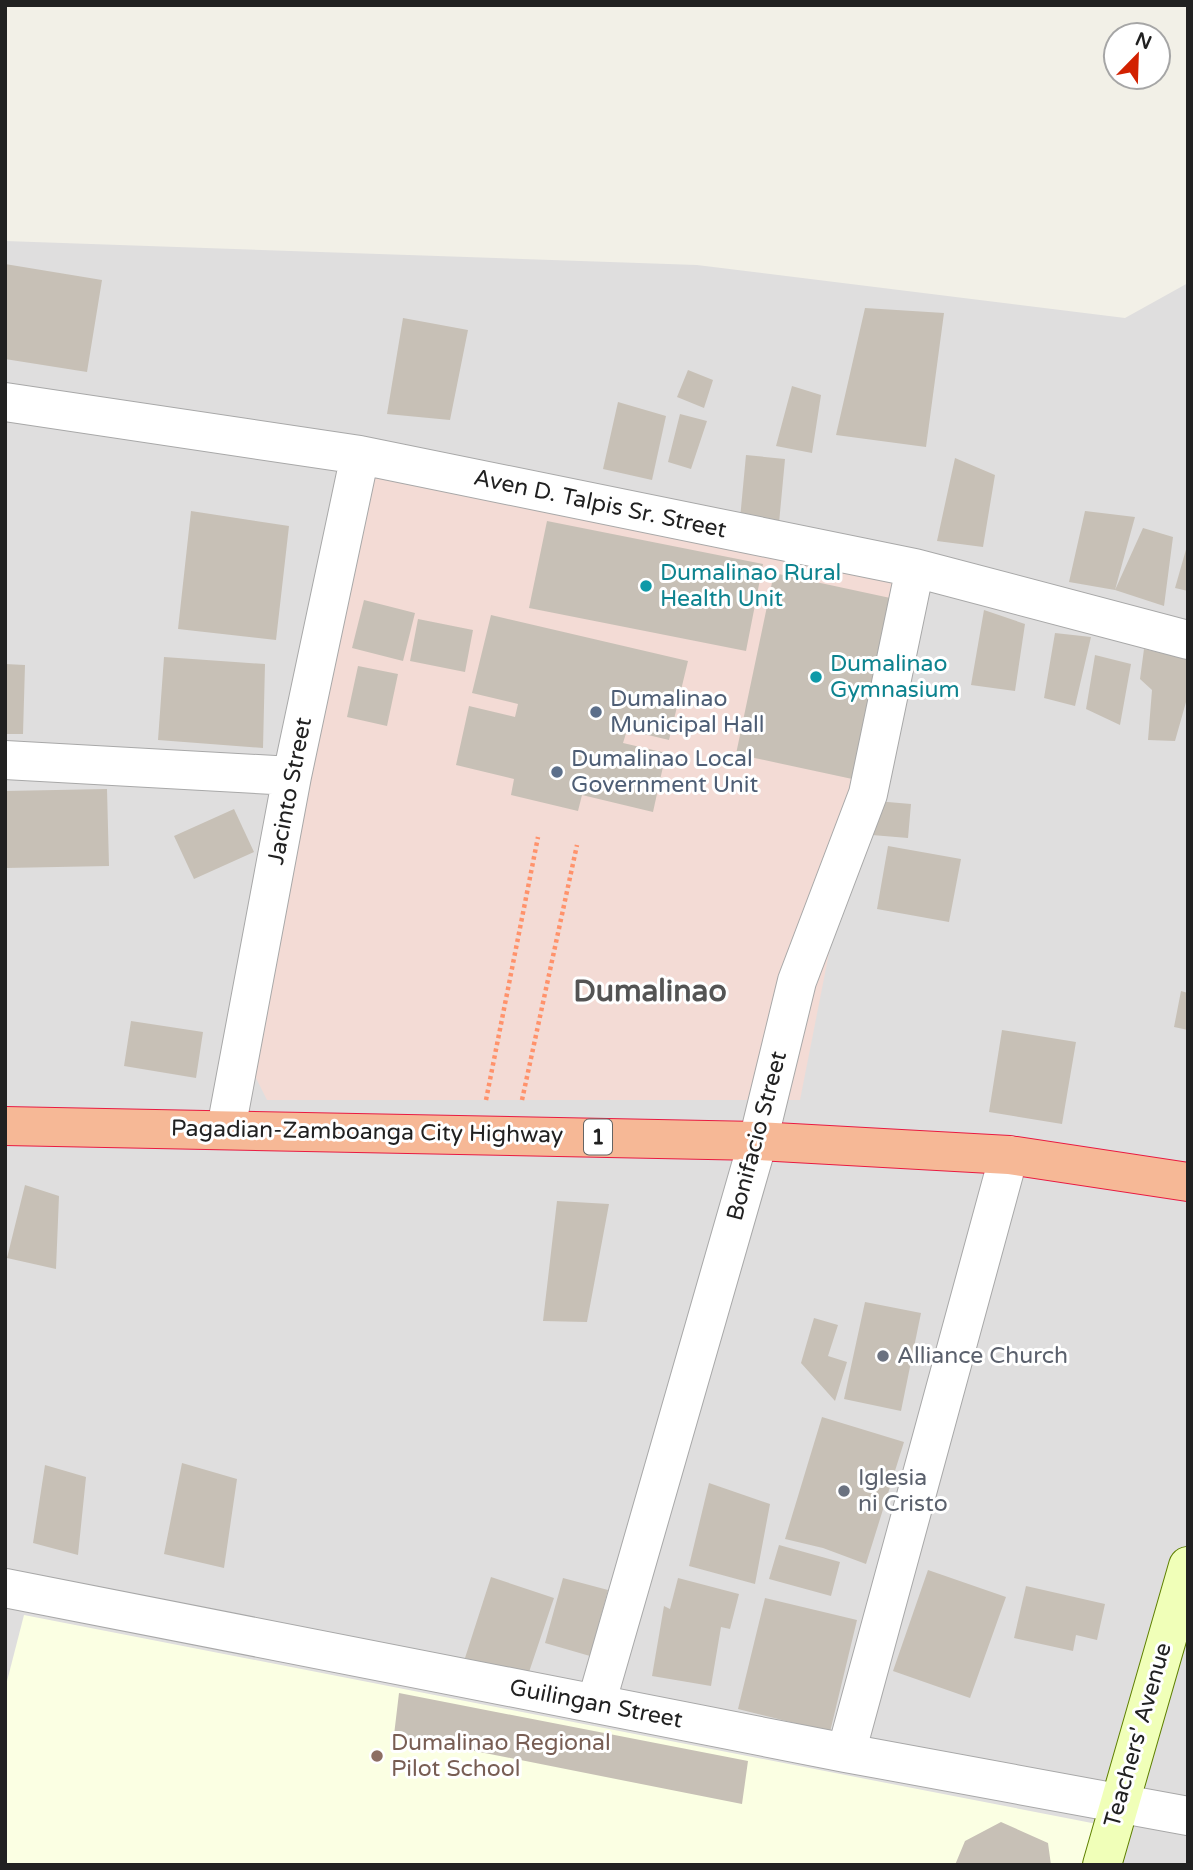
<svg xmlns="http://www.w3.org/2000/svg" width="1193" height="1870" font-family="'Varela Round',sans-serif">
<rect width="100%" height="100%" fill="#f2f0e7"/>
<!-- residential -->
<path fill="#dfdede" d="M5,241L697,265L1125,318L1188,283V1865H5Z"/>
<!-- commercial -->
<path fill="#f3dbd5" d="M368,473L902,583L800,1100H267L249,1064Z"/>
<!-- education -->
<path fill="#fbffe3" d="M24,1615L1097,1824L1084,1865H5V1689Z"/>
<!-- building -->
<path fill="#c7c0b6" d="M5,264L102,280L87,372L5,359Z
M865,308L944,313L926,447L836,435Z
M403,318L468,330L450,420L387,414Z
M688,370L713,380L704,408L677,397Z
M792,386L821,395L812,453L776,446Z
M618,402L666,416L652,480L603,469Z
M680,414L707,421L691,469L668,462Z
M746,455L785,459L779,523L740,519Z
M955,458L995,475L983,547L937,541Z
M191,511L289,526L276,640L178,629Z
M1085,511L1135,517L1115,590L1143,528L1173,537L1164,606L1115,590L1069,582Z
M547,521L763,564L746,651L529,608Z
M1187,546H1188V591L1175,588Z
M774,573L895,599L857,780L736,754Z
M364,600L415,613L403,661L352,648Z
M984,610L1025,624L1015,691L971,685Z
M491,615L688,661L669,740L627,730L623,743L666,753L653,812L582,795L578,811L511,795L514,779L456,765L469,706L515,717L518,704L472,693Z
M418,619L473,630L465,672L410,661Z
M1055,633L1091,637L1075,706L1044,698Z
M1144,649L1188,659V695L1175,741L1148,740L1152,690L1140,679Z
M1095,655L1131,664L1120,725L1086,709Z
M164,657L265,664L263,748L158,740Z
M5,664L25,665L23,734H5Z
M358,666L398,674L387,726L347,717Z
M107,789L109,866L5,868V791Z
M876,801L911,804L908,838L872,835Z
M234,809L254,852L194,879L174,836Z
M888,846L961,859L949,922L877,909Z
M1181,991L1188,993V1030L1174,1027Z
M131,1021L203,1032L196,1078L124,1066Z
M1002,1030L1076,1042L1062,1124L989,1112Z
M25,1185L59,1196L56,1269L7,1258Z
M557,1201L609,1204L587,1322L543,1321Z
M865,1302L921,1313L901,1411L844,1399Z
M814,1318L838,1325L828,1356L847,1362L835,1401L801,1363Z
M822,1417L904,1442L866,1564L823,1548L785,1539Z
M182,1463L237,1479L224,1568L164,1554Z
M45,1465L86,1477L78,1555L33,1543Z
M709,1483L770,1504L755,1584L689,1566Z
M779,1545L840,1562L831,1596L769,1579Z
M928,1570L1006,1597L970,1698L893,1671Z
M491,1577L554,1598L527,1678L465,1658Z
M563,1578L608,1590L590,1656L545,1643Z
M678,1578L739,1594L730,1629L721,1627L711,1686L652,1676L664,1606L670,1609Z
M1026,1586L1105,1604L1097,1640L1076,1635L1073,1651L1014,1638Z
M765,1598L857,1620L830,1732L738,1709Z
M399,1693L748,1761L742,1804L394,1735Z
M1001,1822L1048,1843L1051,1865H955L965,1841Z"/>
<g fill="none" stroke-linecap="round" stroke-linejoin="round">
<!-- minor casing -->
<g stroke="#a8a8a8" stroke-width="40">
<path id="minor" d="M5,402L360,455L915,568L1188,640
M5,760L292,776
M226,1129L292,776L360,455
M5,1588L846,1753L1188,1816
M596,1704L758,1141L797,981L868,794L915,568
M846,1753L1009,1155"/>
</g>
<!-- secondary casing -->
<g stroke="#5e8000" stroke-width="40">
<path id="secondary" d="M1102,1865L1188,1566"/>
</g>
<!-- trunk casing -->
<g stroke="#e91a41" stroke-width="40">
<path id="trunk" d="M5,1126L758,1141L1009,1155L1188,1182"/>
</g>
<!-- path -->
<path stroke="#ff926b" stroke-width="4.5" stroke-dasharray="3.5 3.5" stroke-linecap="butt" d="M486,1100L538,837
M522,1100L577,845"/>
<!-- minor -->
<use href="#minor" stroke="#fff" stroke-width="38"/>
<!-- secondary -->
<use href="#secondary" stroke="#f0ffb8" stroke-width="38"/>
<!-- trunk -->
<use href="#trunk" stroke="#f6b896" stroke-width="38"/>
</g>
<!-- markers -->
<g fill="#0f9aa8" stroke="#fff" stroke-width="2.5">
<circle cx="646" cy="586" r="7"/>
<circle cx="816" cy="677" r="7"/>
</g>
<g fill="#5c6f8a" stroke="#fff" stroke-width="2.5">
<circle cx="596" cy="712" r="7"/>
<circle cx="557" cy="772" r="7"/>
</g>
<g fill="#6b7280" stroke="#fff" stroke-width="2.5">
<circle cx="883" cy="1356" r="7"/>
<circle cx="844" cy="1491" r="7"/>
</g>
<circle fill="#8d6e63" stroke="#fff" stroke-width="2.5" cx="377" cy="1756" r="7"/>
<g text-anchor="middle" dominant-baseline="central" stroke-width="6" stroke-linejoin="round" paint-order="stroke">
<!-- shield labels -->
<rect fill="#fff" stroke="#646464" stroke-width="2" x="584" y="1119.5" width="28" height="35" rx="5"/>
<g font-size="21" font-weight="bold" fill="#212121">
<text x="598" y="1137">1</text>
</g>
<!-- street labels -->
<g font-size="23" fill="#212121" stroke="#fff">
<text transform="translate(600 504) rotate(12)">Aven D. Talpis Sr. Street</text>
<text transform="translate(290 791) rotate(-79)">Jacinto Street</text>
<text transform="translate(367 1132) rotate(1)">Pagadian-Zamboanga City Highway</text>
<text transform="translate(757 1136) rotate(-75)">Bonifacio Street</text>
<text transform="translate(596 1704) rotate(11)">Guilingan Street</text>
<text transform="translate(1138 1735) rotate(-74)">Teachers' Avenue</text>
</g>
<!-- culture labels -->
<g font-size="23" fill="#0d838f" stroke="#fff" text-anchor="start">
<text x="660" y="573">Dumalinao Rural<tspan x="660" dy="26">Health Unit</tspan></text>
<text x="830" y="664">Dumalinao<tspan x="830" dy="26">Gymnasium</tspan></text>
</g>
<!-- service labels -->
<g font-size="23" fill="#4e5e75" stroke="#fff" text-anchor="start">
<text x="610" y="699">Dumalinao<tspan x="610" dy="26">Municipal Hall</tspan></text>
<text x="571" y="759">Dumalinao Local<tspan x="571" dy="26">Government Unit</tspan></text>
</g>
<!-- worship labels -->
<g font-size="23" fill="#5b616d" stroke="#fff" text-anchor="start">
<text x="897" y="1356">Alliance Church</text>
<text x="858" y="1478">Iglesia<tspan x="858" dy="26">ni Cristo</tspan></text>
</g>
<!-- education labels -->
<g font-size="23" fill="#785e54" stroke="#fff" text-anchor="start">
<text x="391" y="1743">Dumalinao Regional<tspan x="391" dy="26">Pilot School</tspan></text>
</g>
<!-- district labels -->
<g font-size="30" font-weight="bold" fill="#545454" stroke="#fff">
<text x="650" y="991">Dumalinao</text>
</g>
</g>
<!-- border -->
<rect width="1193" height="1870" fill="none" stroke="#212121" stroke-width="14"/>
<!-- north arrow -->
<g transform="translate(1137 56) rotate(23)"><circle r="33" fill="#ffffff" stroke="#a6a6a6" stroke-width="2"/>
<path d="M0-5L12 26L0 18L-12 26Z" fill="#d22100"/>
<text y="-10" font-size="19" font-weight="bold" text-anchor="middle" fill="#212121">N</text>
</g>
</svg>
